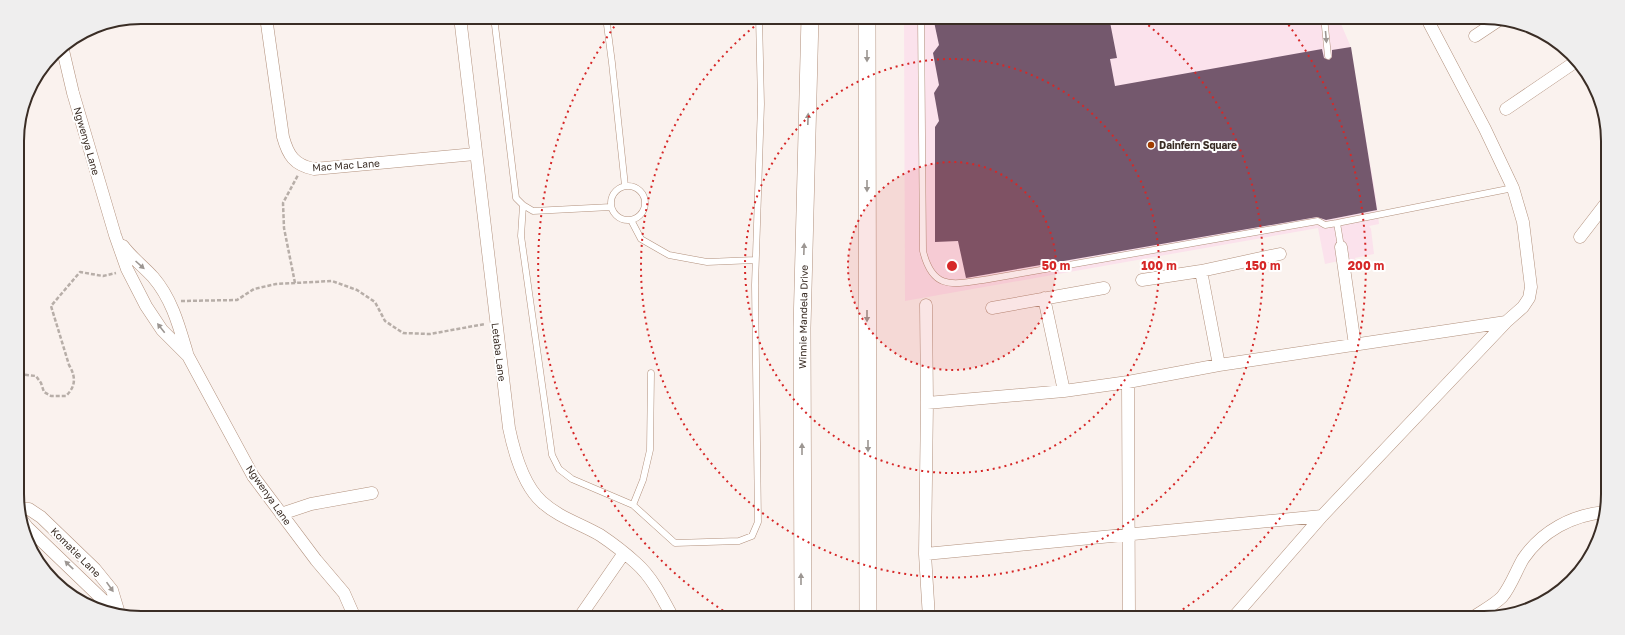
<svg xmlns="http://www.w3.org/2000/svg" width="1625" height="635" font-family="'Golos Text',sans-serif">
<rect width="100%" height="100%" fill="#faf2ee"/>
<!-- commercial -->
<path fill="#fbe2ec" d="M904,17H1338L1350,45L1376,198L1379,224L1369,226L1371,229L1374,254L1355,258L1356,263L1345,265L1343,260L1325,264L1318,228L905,301Z"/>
<!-- building -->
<path fill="#74586d" d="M933,17H1109L1117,58L1110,59L1115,86L1322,49L1324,58L1329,60L1332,57V50L1351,47L1377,210L1326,220L1317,217L966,278L958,241L935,242V127L939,121L934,93L939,85L933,53L939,45Z"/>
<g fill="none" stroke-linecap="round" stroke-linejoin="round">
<!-- service casing -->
<g stroke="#b2917d" stroke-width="7">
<path id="service" d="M494,17L516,198L523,205L533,211L611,207
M606,17L612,63L625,186
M921,17L923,251C933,292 954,284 989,279L1318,221L1325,225L1337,223L1513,188
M1324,17L1328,56
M611 203a17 17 0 1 1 34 0a17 17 0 1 1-34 0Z
M523,205L521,236L552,455L559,469L572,479L633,505L675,543L739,541L752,536L758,522L755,285L761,104L759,17
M631,220L641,239L669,255L707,262L755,260
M1337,223L1341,247
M633,505L643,480L650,450L651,373"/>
</g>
<!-- minor casing -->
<g stroke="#b2917d" stroke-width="13">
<path id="minor" d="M266,17L283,137C288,155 294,165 314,169L475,154
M460,17L509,428C514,452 523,485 542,502C558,517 581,524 600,535C612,543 625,553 636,563C652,577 663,599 673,618
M1475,36L1499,20
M62,46L73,93L115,235L127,269L146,306L162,330L188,356L253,476L316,560L344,593L355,618
M1506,109L1578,60
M1580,237L1607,202
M123,246C132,258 143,266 153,277C172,299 179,326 187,353
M1341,247L1355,345
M1201,271L1219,365
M1142,280L1201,271L1280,254
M1044,298L1064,391
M926,305L927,403
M992,308L1104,288
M1128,382L1129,618
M19,509H29L41,517L95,569L112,590L118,610
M281,514L311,504L372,493
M19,516L27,527L103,600L120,614
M925,554L1322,516
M579,618L624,553
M929,618L925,554L927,403L1064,391L1128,382L1219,365L1506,322
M1233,618L1322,516L1506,322L1523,307L1529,298L1531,287L1523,222L1513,188L1485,129L1426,17
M1472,618C1482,611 1494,605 1502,597C1511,586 1516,571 1523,559C1542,531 1572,515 1605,512"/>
</g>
<!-- secondary casing -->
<g stroke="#b2917d" stroke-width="18">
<path id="secondary" d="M867,17L868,618
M803,618L802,328L810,17"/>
</g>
<!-- path -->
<path stroke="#b7aea8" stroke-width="2.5" stroke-dasharray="4 2" stroke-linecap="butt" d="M295,283L284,228L283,203L298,175
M181,301L237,300L254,289L276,284L332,281L357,290L375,302L385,321L403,333L430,334L485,324
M19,374L36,376L41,383L44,392L51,396H66C76,386 76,377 69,365L51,306L80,272L103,276L116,273"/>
<!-- service -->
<use href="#service" stroke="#fff" stroke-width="6"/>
<!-- minor -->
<use href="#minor" stroke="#fff" stroke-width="12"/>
<!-- secondary -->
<use href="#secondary" stroke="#fff" stroke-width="17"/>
</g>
<!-- one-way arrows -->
<defs><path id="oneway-solid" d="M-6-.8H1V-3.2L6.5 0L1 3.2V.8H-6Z"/></defs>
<g fill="#9c9692">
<use href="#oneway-solid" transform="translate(1326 37) rotate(85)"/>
<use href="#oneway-solid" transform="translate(867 56) rotate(90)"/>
<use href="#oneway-solid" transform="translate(808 119) rotate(-88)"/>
<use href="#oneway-solid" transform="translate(867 186) rotate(90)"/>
<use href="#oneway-solid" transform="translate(804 249) rotate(-88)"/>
<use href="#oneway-solid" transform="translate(140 265) rotate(42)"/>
<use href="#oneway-solid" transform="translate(867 316) rotate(90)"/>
<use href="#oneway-solid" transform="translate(161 328) rotate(-128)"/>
<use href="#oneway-solid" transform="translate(868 446) rotate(90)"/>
<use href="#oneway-solid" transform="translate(802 449) rotate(-90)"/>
<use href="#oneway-solid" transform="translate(69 565) rotate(-136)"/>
<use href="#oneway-solid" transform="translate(801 579) rotate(-90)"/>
<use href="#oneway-solid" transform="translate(110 587) rotate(55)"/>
</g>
<!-- distance rings -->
<circle cx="952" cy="266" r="104" fill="#d62828" fill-opacity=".12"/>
<g fill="none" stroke="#d62828" stroke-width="2" stroke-dasharray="2 4">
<circle cx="952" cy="266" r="104"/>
<circle cx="952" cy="266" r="207"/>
<path d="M1139 18A311 311 0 1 1 765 18"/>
<path d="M733 617A414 414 0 0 1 619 20M1285 20A414 414 0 0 1 1171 617"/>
</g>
<!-- markers -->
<circle fill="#a03d02" stroke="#fff" stroke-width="1.5" cx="1151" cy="145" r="4"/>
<g text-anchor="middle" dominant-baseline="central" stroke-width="4" stroke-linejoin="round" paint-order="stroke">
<!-- street labels -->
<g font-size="10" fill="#3a2d25" stroke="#fff">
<text transform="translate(87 141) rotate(74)">Ngwenya Lane</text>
<text transform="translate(346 165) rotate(-4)">Mac Mac Lane</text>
<text transform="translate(803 317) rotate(-89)">Winnie Mandela Drive</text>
<text transform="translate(499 352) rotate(83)">Letaba Lane</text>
<text transform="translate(269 495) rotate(55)">Ngwenya Lane</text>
<text transform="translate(76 552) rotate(45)">Komatie Lane</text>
</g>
<!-- poi labels -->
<g font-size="10" font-weight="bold" fill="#3a2d25" stroke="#fff" text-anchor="start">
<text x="1159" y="145">Dainfern Square</text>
</g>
</g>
<!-- crop -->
<path d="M0 0H1625V635H0ZM141 24H1484A117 117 0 0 1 1601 141V494A117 117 0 0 1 1484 611H141A117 117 0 0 1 24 494V141A117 117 0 0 1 141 24Z" fill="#efeeee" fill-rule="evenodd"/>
<path fill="none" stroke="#3a2d25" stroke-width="2" d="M141 24H1484A117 117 0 0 1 1601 141V494A117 117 0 0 1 1484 611H141A117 117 0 0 1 24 494V141A117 117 0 0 1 141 24Z"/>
<circle cx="952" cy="266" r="6" fill="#d62828" stroke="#fff" stroke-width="2"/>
<g font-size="12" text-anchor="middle" font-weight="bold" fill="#d62828" stroke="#fff" stroke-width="4" stroke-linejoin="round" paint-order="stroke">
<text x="1056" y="270">50 m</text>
<text x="1159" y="270">100 m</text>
<text x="1263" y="270">150 m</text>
<text x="1366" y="270">200 m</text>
</g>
</svg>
